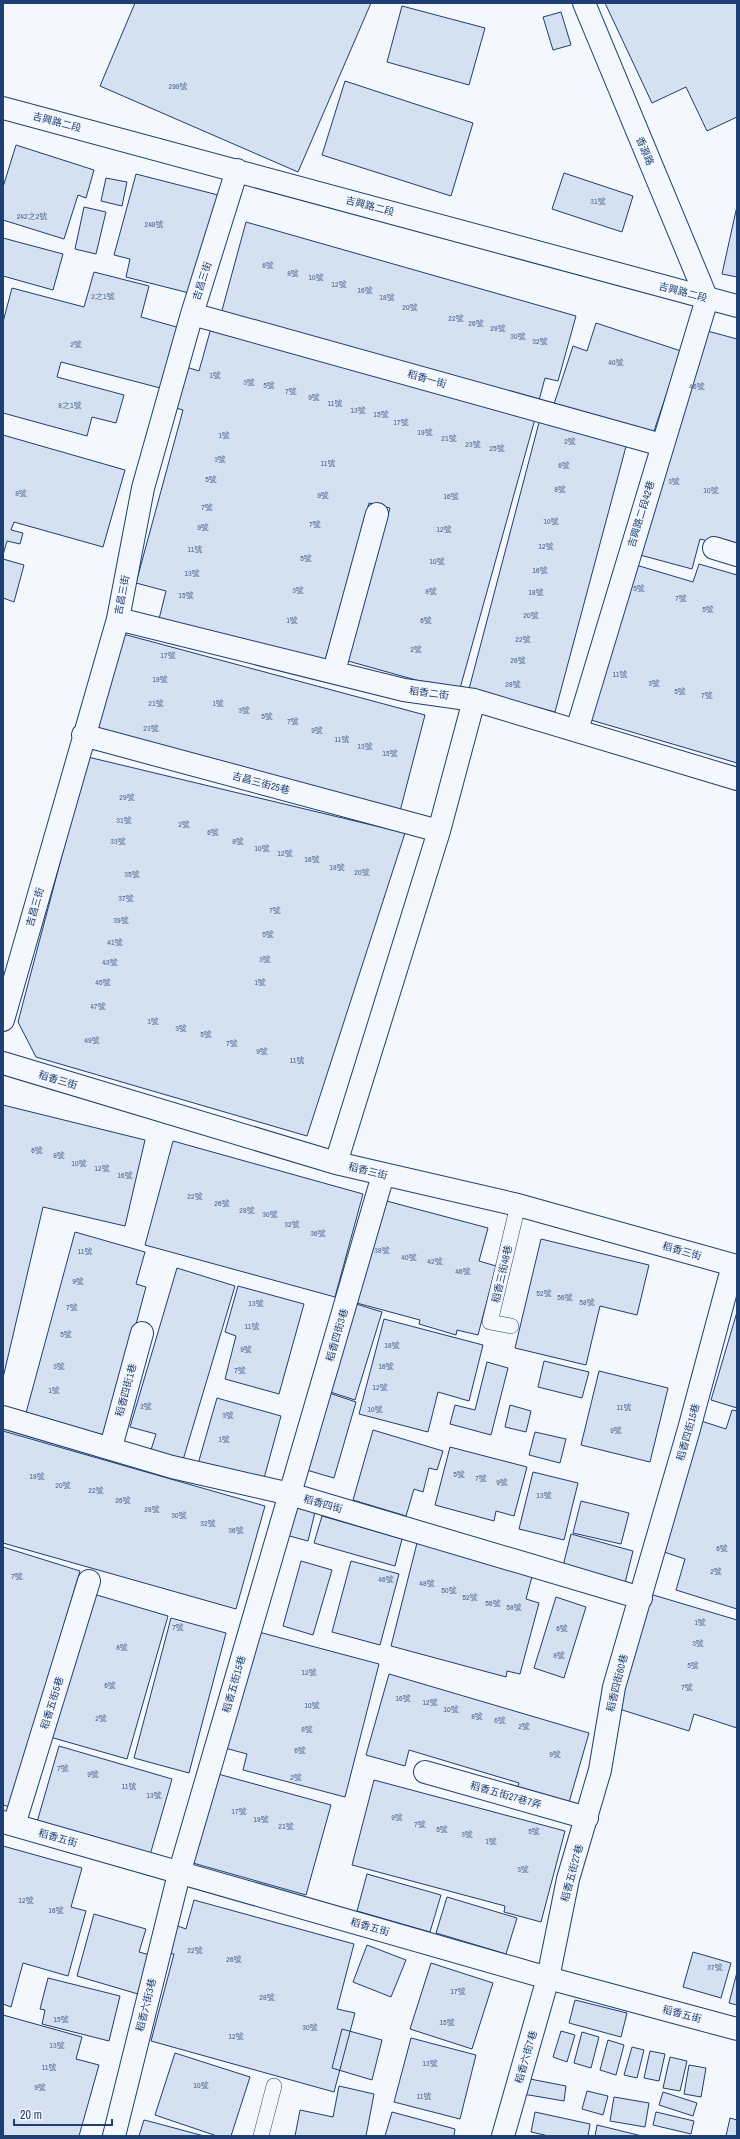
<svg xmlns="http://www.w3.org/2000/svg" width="740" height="2139" font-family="'Archivo Narrow','Noto Sans TC',sans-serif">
<rect width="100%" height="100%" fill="#f4f7fb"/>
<!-- building -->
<path fill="#d5e0f0" stroke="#1d3f73" d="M135,3H371L298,172L100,86Z
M605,3H737V117L707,131L686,87L652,103Z
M402,6L485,28L469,85L387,62Z
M561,12L571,45L553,50L543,17Z
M345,81L473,123L451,196L322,155Z
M16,145L94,170L86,198L78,195L64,239L3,220V187Z
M564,173L633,196L622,232L552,209Z
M136,174L218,195L193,294L126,277L130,259L114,255Z
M106,178L127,182L122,206L101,201Z
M737,206V277L722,274Z
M84,207L106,212L96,254L75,249Z
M246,222L576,316L558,381L545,378L538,404L221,314Z
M3,238L63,254L53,290L3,276Z
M94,272L149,286L141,317L180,328L164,389L61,362L57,377L124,395L116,423L92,417L87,436L3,413V322L12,288L84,307Z
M596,323L681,351L651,440L553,407L573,346L587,351Z
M211,328L535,419L459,692L348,661L390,508L369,503L324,665L159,619L166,591L136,583L183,410L169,406L180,365L199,371Z
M700,329L737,339V549L700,539L692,569L640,555Z
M541,415L628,439L555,712L469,689Z
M3,435L125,470L103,547L14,522L11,530L23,533L20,544L7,541L3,555Z
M3,559L24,565L14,602L3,598Z
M699,564L737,575V763L591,720L636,565L693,582Z
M123,634L425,715L399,815L97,731Z
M88,757L405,833L307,1136L36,1057L18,1022Z
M3,1105L145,1140L125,1226L43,1207L3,1378Z
M173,1141L363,1194L335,1297L145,1245Z
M379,1199L488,1228L479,1261L496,1266L478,1335L457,1330L456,1335L419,1324L420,1320L353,1302Z
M75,1232L145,1252L136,1284L146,1287L106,1436L26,1413Z
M541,1239L649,1265L637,1315L600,1306L586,1365L515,1348Z
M177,1268L235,1286L183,1460L151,1450L156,1434L130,1427Z
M238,1286L304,1304L279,1394L225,1379L236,1336L225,1332Z
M350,1302L382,1312L355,1400L324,1390Z
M737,1312V1408L711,1400Z
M384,1319L483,1345L469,1401L438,1392L428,1432L359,1414Z
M544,1361L589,1372L582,1398L538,1387Z
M487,1362L508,1368L491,1435L450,1424L455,1405L475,1410Z
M599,1371L668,1388L650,1462L581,1445Z
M326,1392L356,1402L334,1478L303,1469Z
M217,1398L281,1416L263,1482L198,1464Z
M510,1405L531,1411L526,1432L505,1427Z
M732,1410L737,1411V1609L676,1590L685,1559L658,1550L698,1420L726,1429Z
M373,1430L443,1451L437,1470L429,1468L423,1492L414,1489L406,1516L353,1500Z
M3,1431L265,1506L236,1609L3,1543Z
M535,1432L566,1439L560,1463L529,1455Z
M450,1447L527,1467L514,1516L496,1511L494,1521L435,1505Z
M533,1472L578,1483L564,1540L519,1529Z
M581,1501L629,1513L621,1544L573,1533Z
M294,1506L315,1512L308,1541L286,1535Z
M322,1516L402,1539L395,1566L314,1543Z
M571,1534L633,1551L625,1583L563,1566Z
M417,1543L533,1573L526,1599L539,1603L520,1674L507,1671L506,1677L391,1646Z
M3,1547L80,1571L10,1807L3,1805Z
M301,1561L332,1570L313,1635L283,1626Z
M351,1561L399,1574L380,1645L332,1632Z
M90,1593L168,1616L127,1759L50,1737Z
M650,1594L737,1620V1728L694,1714L689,1731L616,1708Z
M556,1597L586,1607L564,1678L534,1668Z
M171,1618L226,1633L189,1773L134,1758Z
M255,1631L379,1664L345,1797L243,1770L247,1754L225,1748Z
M389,1674L589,1733L568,1806L516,1791L519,1783L409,1750L405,1766L366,1755Z
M59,1746L172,1779L150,1855L37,1822Z
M218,1774L331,1805L306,1895L193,1863Z
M374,1780L565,1831L541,1922L504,1912L505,1906L352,1865Z
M3,1846L82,1868L71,1907L86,1911L68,1976L23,1963L11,2007L3,2004Z
M367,1874L441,1895L430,1932L357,1911Z
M447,1897L517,1918L506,1954L436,1933Z
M194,1900L354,1944L337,2009L355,2013L334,2092L151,2041L174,1954L167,1953L175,1925L186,1929Z
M94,1914L146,1929L139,1952L150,1955L138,1994L77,1976Z
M367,1945L406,1960L391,1997L353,1982Z
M693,1952L731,1963L721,1998L683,1987Z
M431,1963L493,1983L472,2049L410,2029Z
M737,1972V2005L729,2003Z
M48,1978L120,1996L109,2041L42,2024L45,2010L40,2009Z
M575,2000L627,2013L621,2037L569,2023Z
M3,2015L82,2037L76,2059L99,2065L79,2136H3Z
M342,2029L382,2040L372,2080L332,2068Z
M561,2031L575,2035L567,2062L553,2057Z
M582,2032L599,2037L591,2068L574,2063Z
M411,2038L476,2055L460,2119L394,2102Z
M608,2040L624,2045L616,2075L600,2070Z
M632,2047L644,2050L637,2078L624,2075Z
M650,2051L665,2054L659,2081L644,2078Z
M175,2053L250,2077L231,2136H217L155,2115Z
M670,2057L687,2061L680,2091L663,2088Z
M689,2065L706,2068L701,2097L684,2094Z
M525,2078L566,2086L564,2101L523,2094Z
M339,2086L374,2094L366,2136H295L300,2110L333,2117Z
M587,2091L608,2096L603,2115L582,2109Z
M663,2092L697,2103L693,2116L659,2105Z
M614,2097L649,2103L645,2127L610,2121Z
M392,2112L455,2129L454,2136H385Z
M535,2112L590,2124L588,2136H549L531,2132Z
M656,2112L694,2121L691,2134L653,2125Z
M730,2118L737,2120V2136H726Z
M144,2120L152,2122L204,2136H139Z
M597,2125L642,2136H595Z"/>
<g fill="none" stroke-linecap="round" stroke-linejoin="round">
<!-- service casing -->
<g stroke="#1d3f73" stroke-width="16">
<path id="service" d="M511,1326L490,1322L518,1205
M261,2136L274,2086"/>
</g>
<!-- minor casing -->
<g stroke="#1d3f73" stroke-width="24">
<path id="minor" d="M3,108L737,306
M192,314L662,445
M714,548L737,555
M118,619L404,690L474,700L737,779
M334,671L377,514
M577,730L707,299
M83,735L439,831
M3,1020L118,619L143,488L192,314L237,170
M3,1063L336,1163L518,1205L737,1266
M336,1163L439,831L474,700
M3,1417L172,1467L290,1494L641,1598
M111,1447L142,1333
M425,1772L587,1818
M3,1822L548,1978L737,2029
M14,1825L89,1581
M114,2136L179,1874L383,1175
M503,2136L548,1978L568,1879L600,1770L614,1687L689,1429L733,1265"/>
</g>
<!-- tertiary casing -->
<g stroke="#1d3f73" stroke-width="24">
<path id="tertiary" d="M584,3L707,299"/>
</g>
<!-- service -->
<use href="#service" stroke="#f4f7fb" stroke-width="15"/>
<!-- minor -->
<use href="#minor" stroke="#f4f7fb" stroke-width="22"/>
<!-- tertiary -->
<use href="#tertiary" stroke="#f4f7fb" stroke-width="22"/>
</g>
<g text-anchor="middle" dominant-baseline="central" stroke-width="3" stroke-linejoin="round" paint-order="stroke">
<!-- number labels -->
<g font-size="8" fill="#4b6792">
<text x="178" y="86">299號</text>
<text x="598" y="201">31號</text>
<text x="32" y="216">242之2號</text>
<text x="154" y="224">248號</text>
<text x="268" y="265">6號</text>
<text x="293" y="273">8號</text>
<text x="316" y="277">10號</text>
<text x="339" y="284">12號</text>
<text x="365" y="290">16號</text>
<text x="103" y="296">2之1號</text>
<text x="387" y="297">18號</text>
<text x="410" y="307">20號</text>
<text x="456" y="318">22號</text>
<text x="476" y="323">26號</text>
<text x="498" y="328">28號</text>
<text x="518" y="336">30號</text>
<text x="540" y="341">32號</text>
<text x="76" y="344">2號</text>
<text x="616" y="362">40號</text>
<text x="215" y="375">1號</text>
<text x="249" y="382">3號</text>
<text x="269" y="385">5號</text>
<text x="697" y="386">46號</text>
<text x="291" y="391">7號</text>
<text x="314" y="397">9號</text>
<text x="335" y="403">11號</text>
<text x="70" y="405">8之1號</text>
<text x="358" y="410">13號</text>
<text x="381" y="414">15號</text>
<text x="401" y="422">17號</text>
<text x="425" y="432">19號</text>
<text x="224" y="435">1號</text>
<text x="449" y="438">21號</text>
<text x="570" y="441">2號</text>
<text x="473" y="444">23號</text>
<text x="497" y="448">25號</text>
<text x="220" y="459">3號</text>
<text x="328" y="463">11號</text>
<text x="564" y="465">6號</text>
<text x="211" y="479">5號</text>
<text x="674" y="481">3號</text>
<text x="560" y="489">8號</text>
<text x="711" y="490">10號</text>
<text x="21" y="493">8號</text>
<text x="323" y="495">9號</text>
<text x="451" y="496">16號</text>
<text x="207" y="507">7號</text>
<text x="551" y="521">10號</text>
<text x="315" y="524">7號</text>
<text x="203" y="527">9號</text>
<text x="444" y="529">12號</text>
<text x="546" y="546">12號</text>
<text x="195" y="549">11號</text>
<text x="306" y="558">5號</text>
<text x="437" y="561">10號</text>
<text x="540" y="570">16號</text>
<text x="192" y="573">13號</text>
<text x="639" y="588">5號</text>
<text x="298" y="590">3號</text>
<text x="431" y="591">8號</text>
<text x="536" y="592">18號</text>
<text x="186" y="595">15號</text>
<text x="681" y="598">7號</text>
<text x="708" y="609">5號</text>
<text x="531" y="615">20號</text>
<text x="292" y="620">1號</text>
<text x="426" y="620">6號</text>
<text x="523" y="639">22號</text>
<text x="416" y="649">2號</text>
<text x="168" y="655">17號</text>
<text x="518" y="660">26號</text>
<text x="620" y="674">11號</text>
<text x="160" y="679">19號</text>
<text x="654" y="683">3號</text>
<text x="513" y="684">28號</text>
<text x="680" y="691">5號</text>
<text x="707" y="695">7號</text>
<text x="156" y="703">21號</text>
<text x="218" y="703">1號</text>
<text x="244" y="710">3號</text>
<text x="267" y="716">5號</text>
<text x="293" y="721">7號</text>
<text x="151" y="728">23號</text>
<text x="317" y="730">9號</text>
<text x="342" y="739">11號</text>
<text x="365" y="746">13號</text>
<text x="390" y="753">15號</text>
<text x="127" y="797">29號</text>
<text x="124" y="820">31號</text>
<text x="184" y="824">2號</text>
<text x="213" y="832">6號</text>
<text x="118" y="841">33號</text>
<text x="238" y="841">8號</text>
<text x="262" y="848">10號</text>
<text x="285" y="853">12號</text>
<text x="312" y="859">16號</text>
<text x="337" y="867">18號</text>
<text x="362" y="872">20號</text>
<text x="132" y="874">35號</text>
<text x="126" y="898">37號</text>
<text x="275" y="910">7號</text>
<text x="121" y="920">39號</text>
<text x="268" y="934">5號</text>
<text x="115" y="942">41號</text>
<text x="265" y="959">3號</text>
<text x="110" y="962">43號</text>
<text x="103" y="982">45號</text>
<text x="260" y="982">1號</text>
<text x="98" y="1006">47號</text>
<text x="153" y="1021">1號</text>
<text x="181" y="1028">3號</text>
<text x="206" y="1034">5號</text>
<text x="92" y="1040">49號</text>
<text x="232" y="1043">7號</text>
<text x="262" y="1051">9號</text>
<text x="297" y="1060">11號</text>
<text x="37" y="1150">6號</text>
<text x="59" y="1155">8號</text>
<text x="79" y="1163">10號</text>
<text x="102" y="1168">12號</text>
<text x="125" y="1175">16號</text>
<text x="195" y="1196">22號</text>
<text x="222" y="1203">26號</text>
<text x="247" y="1210">28號</text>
<text x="270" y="1214">30號</text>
<text x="292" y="1224">32號</text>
<text x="318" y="1233">36號</text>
<text x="382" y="1250">38號</text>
<text x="85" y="1251">11號</text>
<text x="409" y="1257">40號</text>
<text x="435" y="1261">42號</text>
<text x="463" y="1271">46號</text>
<text x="78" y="1281">9號</text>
<text x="544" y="1293">52號</text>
<text x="565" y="1297">56號</text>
<text x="587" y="1302">58號</text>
<text x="256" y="1303">13號</text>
<text x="72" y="1307">7號</text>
<text x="252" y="1326">11號</text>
<text x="66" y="1334">5號</text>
<text x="392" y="1345">18號</text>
<text x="246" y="1349">9號</text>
<text x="59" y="1366">3號</text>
<text x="386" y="1366">16號</text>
<text x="240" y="1370">7號</text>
<text x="380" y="1387">12號</text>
<text x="54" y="1390">1號</text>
<text x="146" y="1406">2號</text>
<text x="624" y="1407">11號</text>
<text x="375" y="1409">10號</text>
<text x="228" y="1415">3號</text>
<text x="616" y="1430">9號</text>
<text x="224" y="1439">1號</text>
<text x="459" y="1474">5號</text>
<text x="37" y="1476">18號</text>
<text x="481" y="1478">7號</text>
<text x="502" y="1482">9號</text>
<text x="63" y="1485">20號</text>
<text x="96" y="1490">22號</text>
<text x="544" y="1495">13號</text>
<text x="123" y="1500">26號</text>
<text x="152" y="1509">28號</text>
<text x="179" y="1515">30號</text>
<text x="208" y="1523">32號</text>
<text x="236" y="1530">36號</text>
<text x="722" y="1548">6號</text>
<text x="716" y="1571">2號</text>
<text x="17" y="1576">7號</text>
<text x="386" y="1579">46號</text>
<text x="427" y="1583">48號</text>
<text x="449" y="1590">50號</text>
<text x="470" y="1597">52號</text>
<text x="493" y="1603">56號</text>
<text x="514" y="1607">58號</text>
<text x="700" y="1622">1號</text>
<text x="178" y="1627">7號</text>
<text x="562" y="1628">6號</text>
<text x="698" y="1643">3號</text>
<text x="122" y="1647">8號</text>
<text x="559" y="1655">8號</text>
<text x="693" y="1665">5號</text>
<text x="309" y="1672">12號</text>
<text x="110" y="1685">6號</text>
<text x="687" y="1687">7號</text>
<text x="403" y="1698">16號</text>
<text x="430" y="1702">12號</text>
<text x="312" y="1705">10號</text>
<text x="451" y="1709">10號</text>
<text x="477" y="1716">8號</text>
<text x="101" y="1718">2號</text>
<text x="500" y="1720">6號</text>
<text x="524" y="1726">2號</text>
<text x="307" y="1729">8號</text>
<text x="300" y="1750">6號</text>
<text x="555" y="1754">9號</text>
<text x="63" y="1768">7號</text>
<text x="93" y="1774">9號</text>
<text x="296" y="1777">2號</text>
<text x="129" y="1786">11號</text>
<text x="154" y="1795">13號</text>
<text x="239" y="1811">17號</text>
<text x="397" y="1817">9號</text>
<text x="261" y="1819">19號</text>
<text x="420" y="1824">7號</text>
<text x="286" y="1826">21號</text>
<text x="442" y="1829">5號</text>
<text x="534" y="1831">5號</text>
<text x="467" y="1834">3號</text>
<text x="491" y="1841">1號</text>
<text x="523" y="1869">3號</text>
<text x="26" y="1900">12號</text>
<text x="56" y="1910">16號</text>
<text x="195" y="1950">22號</text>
<text x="234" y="1959">26號</text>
<text x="715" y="1967">37號</text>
<text x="458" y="1991">17號</text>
<text x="267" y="1997">28號</text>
<text x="61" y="2019">15號</text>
<text x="447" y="2022">15號</text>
<text x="310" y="2027">30號</text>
<text x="236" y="2036">12號</text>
<text x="57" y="2045">13號</text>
<text x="430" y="2063">13號</text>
<text x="49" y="2067">11號</text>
<text x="201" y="2085">10號</text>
<text x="40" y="2087">9號</text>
<text x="424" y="2096">11號</text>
</g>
<!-- street labels -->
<g font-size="10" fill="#1d3f73" stroke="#f4f7fb">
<text transform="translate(57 122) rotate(15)">吉興路二段</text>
<text transform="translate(645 151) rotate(67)">香源路</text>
<text transform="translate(370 206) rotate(15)">吉興路二段</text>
<text transform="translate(202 281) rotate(-72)">吉昌三街</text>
<text transform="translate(683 292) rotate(15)">吉興路二段</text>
<text transform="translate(427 379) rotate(16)">稻香一街</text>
<text transform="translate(641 514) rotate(-73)">吉興路二段42巷</text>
<text transform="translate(122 595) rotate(-79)">吉昌三街</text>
<text transform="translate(429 693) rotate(8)">稻香二街</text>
<text transform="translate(261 783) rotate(15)">吉昌三街25巷</text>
<text transform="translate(35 907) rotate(-74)">吉昌三街</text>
<text transform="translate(58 1080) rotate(17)">稻香三街</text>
<text transform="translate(368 1171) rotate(14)">稻香三街</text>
<text transform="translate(682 1251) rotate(16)">稻香三街</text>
<text transform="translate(502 1274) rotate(-77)">稻香三街48巷</text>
<text transform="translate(337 1335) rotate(-74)">稻香四街3巷</text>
<text transform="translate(126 1390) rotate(-75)">稻香四街1巷</text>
<text transform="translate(688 1432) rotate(-74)">稻香四街15巷</text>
<text transform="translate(323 1504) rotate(16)">稻香四街</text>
<text transform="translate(617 1683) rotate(-76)">稻香四街60巷</text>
<text transform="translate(234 1684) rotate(-74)">稻香五街15巷</text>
<text transform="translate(52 1703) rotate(-73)">稻香五街5巷</text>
<text transform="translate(506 1795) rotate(16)">稻香五街27巷7弄</text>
<text transform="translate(58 1838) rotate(16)">稻香五街</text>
<text transform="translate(572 1873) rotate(-75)">稻香五街27巷</text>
<text transform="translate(370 1927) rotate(16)">稻香五街</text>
<text transform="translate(146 2005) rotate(-76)">稻香六街3巷</text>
<text transform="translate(682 2014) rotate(15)">稻香五街</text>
<text transform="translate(526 2057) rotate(-74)">稻香六街7巷</text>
</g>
</g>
<!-- border -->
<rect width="740" height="2139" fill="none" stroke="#1d3f73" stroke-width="8"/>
<!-- scale -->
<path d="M14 2119v6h98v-6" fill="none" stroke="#1d3f73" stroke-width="2"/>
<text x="20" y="2119" font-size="12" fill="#1d3f73" stroke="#f4f7fb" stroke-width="3" paint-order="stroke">20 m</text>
</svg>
